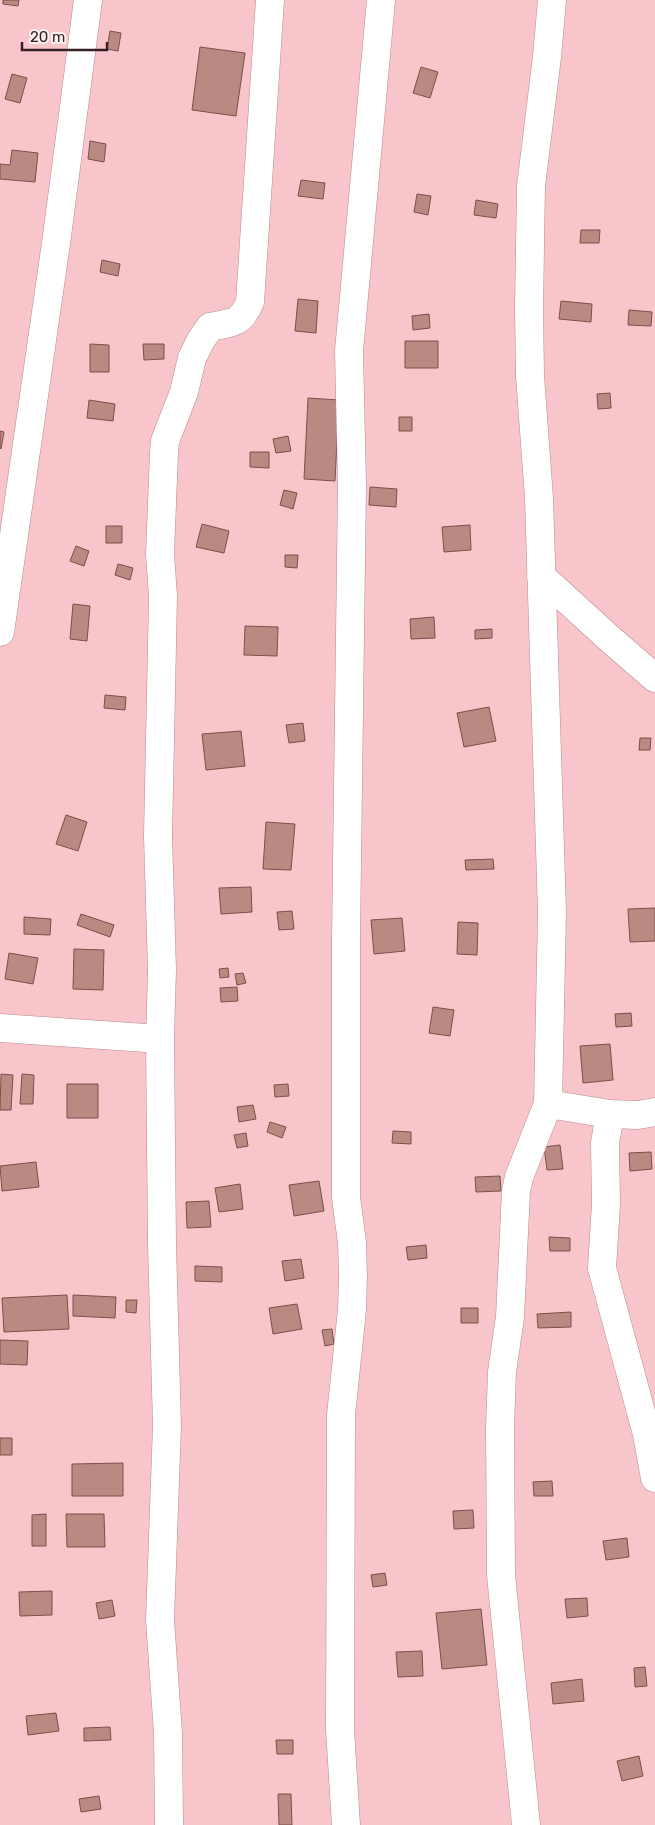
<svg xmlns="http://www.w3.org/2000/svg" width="655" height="1825" font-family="Rubik,sans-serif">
<rect width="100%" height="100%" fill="#f8c5cb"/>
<!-- building -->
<path fill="#b98a81" stroke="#7a5048" d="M3,0H19L18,6L3,4Z
M110,31L121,33L118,51L107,49Z
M200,47L245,53L236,116L192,110Z
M421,67L438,72L430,98L413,93Z
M12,74L27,78L20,103L5,99Z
M90,141L106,144L104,162L88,159Z
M12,150L38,153L35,182L0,179V164L10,165Z
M301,180L325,183L323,199L298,196Z
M417,194L431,196L428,215L414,212Z
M476,200L498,204L496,218L474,215Z
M581,230H600L599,243H580Z
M102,260L120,264L118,276L100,272Z
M298,299L318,301L316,333L295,331Z
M561,301L592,304L591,322L559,319Z
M629,310L652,312L651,326L628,325Z
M429,314L430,328L413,330L412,316Z
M405,341H438V368H405Z
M90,344L109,345V372H90Z
M143,344H164V359L144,360Z
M610,393L611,408L598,409L597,394Z
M308,398L339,400L335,481L304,479Z
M89,400L115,404L113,421L87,418Z
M399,417H412V431H399Z
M0,431L4,432L1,449L0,448Z
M288,436L291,451L276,453L273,439Z
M250,452H269V468L250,467Z
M370,487L397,489L396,507L369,505Z
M284,490L297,493L293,509L280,505Z
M202,524L229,531L224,553L196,547Z
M470,525L471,550L444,552L442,527Z
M106,526H122V543H106Z
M76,546L89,551L84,566L70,561Z
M285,555H298L297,568L285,567Z
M118,564L133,568L130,580L115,575Z
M73,604L90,606L87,641L70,639Z
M434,617L435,638L411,639L410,619Z
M245,626L278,627L277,656L244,655Z
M492,629V638L475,639V630Z
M105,695L126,697L125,710L104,708Z
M489,707L496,741L464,747L457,713Z
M303,723L305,741L289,743L286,725Z
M241,731L245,766L206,770L202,734Z
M640,738H651L650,750H639Z
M66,815L87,822L78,851L56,844Z
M266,822L295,824L291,870L263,869Z
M493,859L494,869L466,870L465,860Z
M251,887L252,912L221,914L219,888Z
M655,908V941L630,942L628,909Z
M292,911L294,929L279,930L277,912Z
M81,914L114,925L110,937L77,925Z
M24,917L51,919L50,935L24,934Z
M402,918L405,951L374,954L371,920Z
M458,922L478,923L477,955L457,954Z
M74,949L104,950L103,990L73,989Z
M9,953L38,958L33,984L5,979Z
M228,968L229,977L220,978L219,969Z
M243,973L246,983L237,985L235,974Z
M237,987L238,1001L221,1002L220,988Z
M433,1007L454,1010L450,1036L429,1033Z
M631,1013L632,1026L616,1027L615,1014Z
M610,1044L613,1080L583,1083L580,1046Z
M1,1074L13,1075L11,1110H0Z
M22,1074L34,1075L33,1104H20Z
M67,1084H98V1118H67Z
M288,1084L289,1096L275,1097L274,1085Z
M253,1105L256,1119L239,1122L237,1107Z
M270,1122L286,1127L282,1138L267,1132Z
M393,1131L411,1132V1144L392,1143Z
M246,1133L248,1146L237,1148L234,1135Z
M560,1145L563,1169L547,1170L544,1147Z
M651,1152L652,1169L630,1171L629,1153Z
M36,1162L39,1187L2,1191L0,1166Z
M500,1176L501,1191L476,1192L475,1177Z
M319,1181L324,1211L294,1216L289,1185Z
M240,1184L243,1209L219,1212L215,1188Z
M209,1201L211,1227L187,1228L186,1202Z
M549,1237L570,1238V1251H550Z
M426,1245L427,1258L408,1260L406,1247Z
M301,1259L304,1278L285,1281L282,1261Z
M195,1266L222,1267V1282L195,1281Z
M67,1295L69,1329L4,1332L2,1298Z
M73,1295L116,1297L115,1318L73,1316Z
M126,1300H137L136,1313L126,1312Z
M297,1304L302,1329L273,1334L269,1308Z
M461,1308H478V1323H461Z
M571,1312V1327L538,1328L537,1314Z
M332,1329L334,1344L325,1346L322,1330Z
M0,1340L28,1341L27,1365L0,1364Z
M0,1438H12V1455H0Z
M123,1463V1496H72V1464Z
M552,1481L553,1496H534L533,1482Z
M473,1510L474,1528L454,1529L453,1511Z
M46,1514V1546H32V1515Z
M66,1514H104L105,1547H67Z
M627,1538L629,1557L606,1560L603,1541Z
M385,1573L387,1585L373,1587L371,1575Z
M52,1591V1615L20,1616L19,1592Z
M587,1598L588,1616L567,1618L565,1599Z
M112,1600L115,1616L99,1619L96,1603Z
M481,1609L487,1665L442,1669L436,1613Z
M422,1651L423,1676L398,1677L396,1652Z
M645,1667L647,1686L635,1687L634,1668Z
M582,1679L584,1701L553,1704L551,1683Z
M56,1713L59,1731L28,1735L26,1716Z
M110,1727L111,1740L84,1741V1728Z
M276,1740H293V1754H277Z
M639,1756L643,1776L622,1781L617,1761Z
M278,1794H291L292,1825H279Z
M99,1796L101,1809L81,1812L79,1799Z"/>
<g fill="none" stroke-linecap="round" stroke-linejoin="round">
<!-- street casing -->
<g stroke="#b98a8f" stroke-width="29">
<path id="street" d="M552,0L547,57L531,186L529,308L530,376L539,498L552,912L548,1104L610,1114L605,1143L606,1204L602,1268L647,1434L655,1478
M541,576L610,639L655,678
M0,632L57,236L88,0
M0,1028L160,1039
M610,1114L638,1115L655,1112
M169,1825L168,1733L160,1620L167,1426L162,1244L160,1039L162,970L158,836L163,596L160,554L164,453L165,441L184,392L192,358L201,340L210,327C232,322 240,325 250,302L270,0
M346,1825L340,1729L341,1415L352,1310L353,1276L352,1242L346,1198V938L352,485L349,351L381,0
M526,1825L501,1575L500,1428L502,1372L510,1317L516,1191L519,1177L548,1104"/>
</g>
<!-- street -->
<use href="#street" stroke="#fff" stroke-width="28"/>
</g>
<!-- scale -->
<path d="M22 42v8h85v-8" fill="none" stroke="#352225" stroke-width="2.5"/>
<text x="30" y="42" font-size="15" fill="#352225" stroke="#fdf2f3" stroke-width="4" paint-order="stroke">20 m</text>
</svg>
